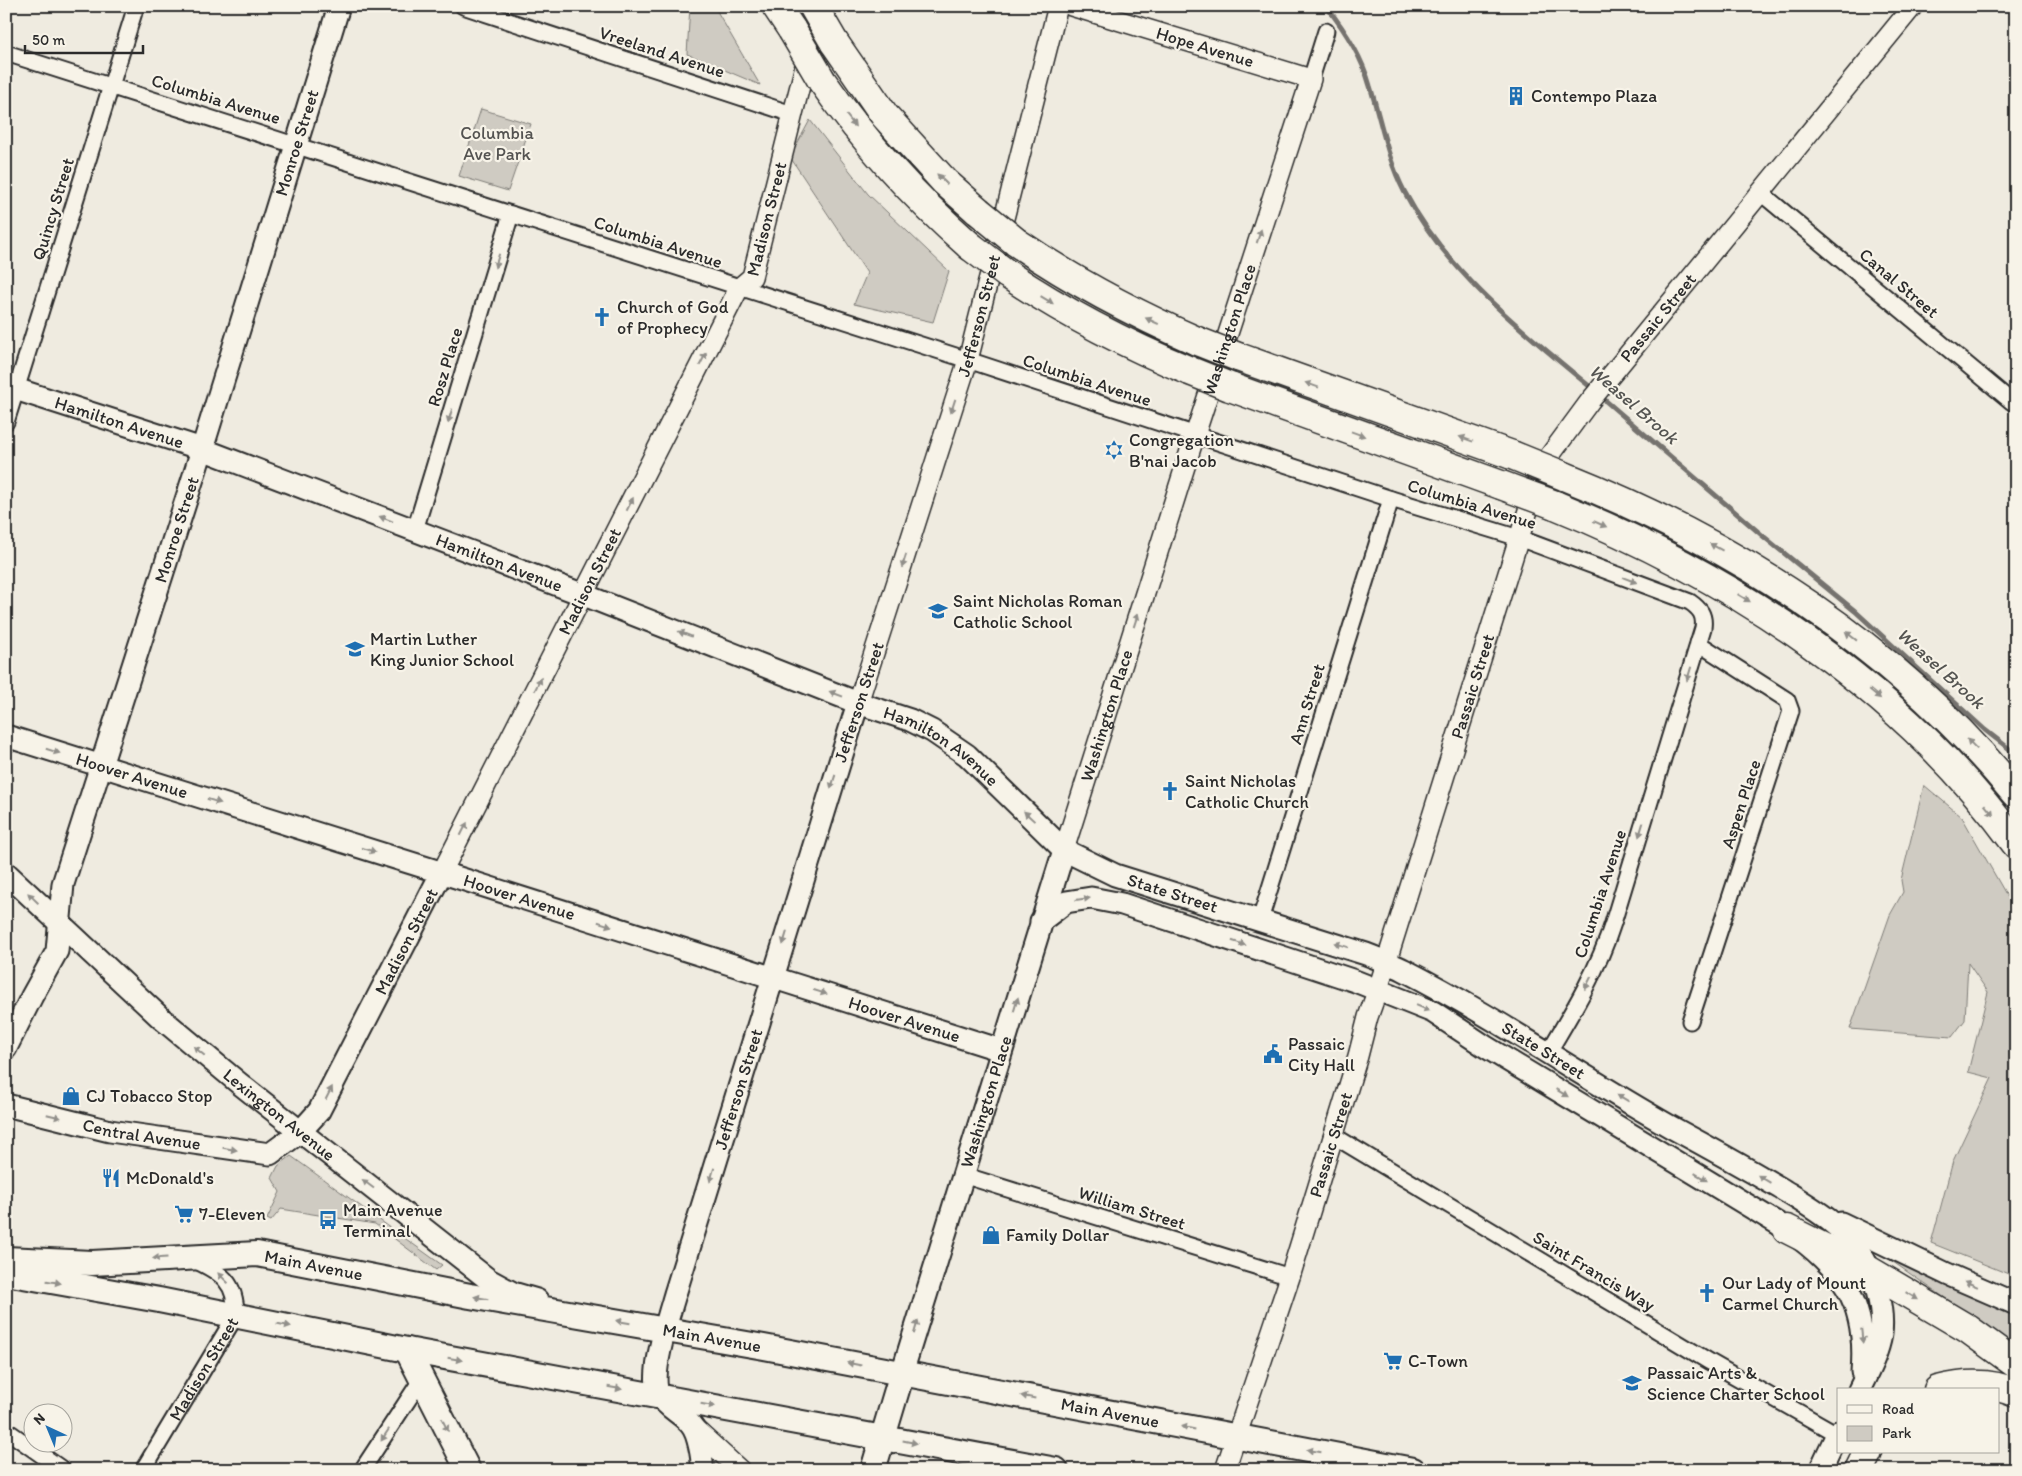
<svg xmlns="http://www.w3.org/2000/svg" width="2022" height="1476" font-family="Itim,sans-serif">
<rect width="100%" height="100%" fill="#efebe0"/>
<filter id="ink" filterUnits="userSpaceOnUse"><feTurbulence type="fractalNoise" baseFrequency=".02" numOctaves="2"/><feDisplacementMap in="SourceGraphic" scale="10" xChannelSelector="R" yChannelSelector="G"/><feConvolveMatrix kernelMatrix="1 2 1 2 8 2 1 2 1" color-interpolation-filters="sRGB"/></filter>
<g filter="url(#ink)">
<!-- green -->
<path fill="#cfcbc2" stroke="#7d7b76" d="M690,6H714L760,85L687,54Z
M481,109L531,124L508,191L459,176Z
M810,120L868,194L949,271L933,322L854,304L867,273L790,157Z
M1924,785L1962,817L2016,912V1277L1931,1243L1953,1161L1992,1078L1968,1072L1988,992L1968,963L1965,1020L1952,1037L1850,1029L1890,915L1903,892L1901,880Z
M291,1156L442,1265L436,1270L375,1224L281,1209L271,1221L267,1219L280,1192L272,1178L278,1166Z
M1886,1257L2016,1316V1350L2008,1342Z"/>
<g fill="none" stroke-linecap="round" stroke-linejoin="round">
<!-- stream -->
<path stroke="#74726e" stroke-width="5" d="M1326,6C1345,30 1362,57 1370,86C1381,121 1387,158 1404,191C1447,273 1524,332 1594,390
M1600,396L1763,536L1855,611L1985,730L2016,754"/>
<!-- minor casing -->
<g stroke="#2b2b2b" stroke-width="19">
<g id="minor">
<path d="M463,6L792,114"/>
<path d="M6,53L968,360L1391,499L1519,538L1690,602C1700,609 1705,615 1703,628L1613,923C1598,970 1573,1011 1548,1053"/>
<path d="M1311,79L1326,31"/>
<path d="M1761,193L2012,402"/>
<path d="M6,422L136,6"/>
<path d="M415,530L511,214"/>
<path d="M1260,920L1391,499"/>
<path d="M1690,1021L1791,711L1787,700L1698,643"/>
<path d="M1334,1136L1710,1362L1837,1434"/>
<path d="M963,1175L1290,1277"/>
<path d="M6,1430L63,1470"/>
<path id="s1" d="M143,1470L236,1315C236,1282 222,1273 194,1260"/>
<path d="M362,1470L421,1380"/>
</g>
</g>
<!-- tertiary casing -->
<g stroke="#2b2b2b" stroke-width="22">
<g id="tertiary">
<path id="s2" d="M858,703L968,360L1058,6"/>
<path id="s3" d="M1064,850L1195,435L1311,79L1071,6"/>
<path id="s4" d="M442,872L739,288L752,277L819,10"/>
<path d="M692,1426L740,1470"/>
<path id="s5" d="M1225,1470L1290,1277L1358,1056L1368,1017L1378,989L1519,538L1538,480L1548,458L1590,401L1913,6"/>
</g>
</g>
<!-- secondary casing -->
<g stroke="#2b2b2b" stroke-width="25">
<g id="secondary">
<path id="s6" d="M6,386L202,449L584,595L858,703L910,720L932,731L967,755L1064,850L1115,875L1366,954C1379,959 1392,964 1404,970C1496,1017 1581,1076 1671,1127C1708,1147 1744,1167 1780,1188C1809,1206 1842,1224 1861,1254C1875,1276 1884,1308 1881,1334C1878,1353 1868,1372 1859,1390"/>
<path id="s7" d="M6,736L459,878L1001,1050"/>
<path id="s8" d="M6,873L162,1019L240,1084L489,1280L513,1293L537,1300"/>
<path d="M1041,921L1066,902L1091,898L1122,904L1355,981L1433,1012L1486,1047L1787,1229C1842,1269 1868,1301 1862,1372"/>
<path id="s9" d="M6,1048L32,996L57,951L63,884L196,469L339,6"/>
<path id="s10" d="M6,1105L110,1131L270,1154L300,1132L319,1111L442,872"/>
<path d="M1841,1223L1947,1274L2016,1304"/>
<path id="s11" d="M902,1373L1064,850"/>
<path id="s12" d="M702,1470C703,1459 698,1433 691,1425C683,1414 667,1408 660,1396C648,1378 669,1315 675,1294L858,703"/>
<path d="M1820,1470L1838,1432"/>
</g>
</g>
<!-- primary casing -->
<g stroke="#2b2b2b" stroke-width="28">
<g id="primary">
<path id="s13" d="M6,1259L92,1263L257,1254L470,1296L764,1347L1413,1470"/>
<path d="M6,1273L159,1300L407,1350L1056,1470"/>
<path d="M407,1350L468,1470"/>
<path d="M873,1470L902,1373"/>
</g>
</g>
<!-- motorway casing -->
<g stroke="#2b2b2b" stroke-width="31">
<path id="motorway" d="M776,6L792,30
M834,42L885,116L945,182L978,211
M822,81C865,143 914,197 970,246
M1016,242C1073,281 1133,313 1197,341
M1007,274C1065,313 1125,344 1190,371
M1238,357L1512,455
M1230,387L1501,485
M1564,476C1741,547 1894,646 2016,794
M1555,505C1733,577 1901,687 2016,844
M1787,1229L1870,1271L1968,1329L2016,1364
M1938,1390C1964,1383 1991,1382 2016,1393
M1859,1470L1868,1452"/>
</g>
<!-- minor -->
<use href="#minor" stroke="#f7f3e8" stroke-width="15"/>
<!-- tertiary -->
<use href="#tertiary" stroke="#f7f3e8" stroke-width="19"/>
<!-- secondary -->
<use href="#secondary" stroke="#f7f3e8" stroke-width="21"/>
<!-- primary -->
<use href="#primary" stroke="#f7f3e8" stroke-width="24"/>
<!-- motorway -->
<use href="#motorway" stroke="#f7f3e8" stroke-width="28"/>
<!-- motorway-bridge casing -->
<g stroke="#2b2b2b" stroke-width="31" stroke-linecap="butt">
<path id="motorway-bridge" d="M813,6L834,42
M792,30L822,81
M978,211L1016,242
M970,246L1007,274
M1197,341L1238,357
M1190,371L1230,387
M1512,455L1564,476
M1501,485L1555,505"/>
</g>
<!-- motorway-bridge -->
<use href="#motorway-bridge" stroke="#f7f3e8" stroke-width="28"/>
</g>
<!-- one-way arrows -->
<defs><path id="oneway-solid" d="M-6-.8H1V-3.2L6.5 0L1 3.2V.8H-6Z" transform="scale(1.25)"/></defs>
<g fill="#918f8a">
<use href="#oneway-solid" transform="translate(851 121) rotate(52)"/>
<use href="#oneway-solid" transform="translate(942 179) rotate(-135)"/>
<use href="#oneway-solid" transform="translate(1259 236) rotate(-72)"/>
<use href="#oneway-solid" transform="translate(497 261) rotate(107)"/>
<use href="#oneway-solid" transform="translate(1047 300) rotate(31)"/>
<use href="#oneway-solid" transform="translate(1152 321) rotate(-155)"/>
<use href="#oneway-solid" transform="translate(703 359) rotate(-63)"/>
<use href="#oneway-solid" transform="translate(1312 385) rotate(-160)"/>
<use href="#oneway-solid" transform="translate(953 406) rotate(108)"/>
<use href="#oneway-solid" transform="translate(450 416) rotate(107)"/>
<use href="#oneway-solid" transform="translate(1358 434) rotate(20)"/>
<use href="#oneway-solid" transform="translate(1466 439) rotate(-160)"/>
<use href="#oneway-solid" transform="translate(630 504) rotate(-63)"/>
<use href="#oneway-solid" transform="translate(386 519) rotate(-159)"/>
<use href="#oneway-solid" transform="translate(1600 524) rotate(24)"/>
<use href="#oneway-solid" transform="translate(1716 547) rotate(-151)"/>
<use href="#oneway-solid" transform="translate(904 561) rotate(108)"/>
<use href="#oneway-solid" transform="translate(1630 580) rotate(21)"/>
<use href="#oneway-solid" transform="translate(1744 598) rotate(31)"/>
<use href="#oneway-solid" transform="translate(1136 620) rotate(-72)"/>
<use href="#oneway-solid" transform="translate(685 634) rotate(-159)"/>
<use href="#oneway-solid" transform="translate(1851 636) rotate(-142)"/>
<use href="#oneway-solid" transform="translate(1689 674) rotate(107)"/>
<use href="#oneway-solid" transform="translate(538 684) rotate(-63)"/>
<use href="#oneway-solid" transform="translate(836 694) rotate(-159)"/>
<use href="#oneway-solid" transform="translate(1875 694) rotate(40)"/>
<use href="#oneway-solid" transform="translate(1972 744) rotate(-134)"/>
<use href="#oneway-solid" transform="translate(53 751) rotate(17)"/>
<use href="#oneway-solid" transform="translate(833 782) rotate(108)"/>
<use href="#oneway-solid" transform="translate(214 801) rotate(17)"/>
<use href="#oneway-solid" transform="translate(1989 810) rotate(51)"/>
<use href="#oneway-solid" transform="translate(1029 816) rotate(-137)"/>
<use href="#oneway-solid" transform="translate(464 829) rotate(-63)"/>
<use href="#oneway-solid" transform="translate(1641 830) rotate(107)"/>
<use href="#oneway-solid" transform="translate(369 850) rotate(17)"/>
<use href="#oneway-solid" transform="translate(33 898) rotate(-136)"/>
<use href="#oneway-solid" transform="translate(1083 899) rotate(-7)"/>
<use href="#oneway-solid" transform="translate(605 924) rotate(17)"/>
<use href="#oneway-solid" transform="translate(785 938) rotate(107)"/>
<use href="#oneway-solid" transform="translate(1239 943) rotate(18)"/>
<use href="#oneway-solid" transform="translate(1341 945) rotate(-162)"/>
<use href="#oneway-solid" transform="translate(1588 983) rotate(117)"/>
<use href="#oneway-solid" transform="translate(820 992) rotate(18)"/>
<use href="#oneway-solid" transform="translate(1016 1004) rotate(-73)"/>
<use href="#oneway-solid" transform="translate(1423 1008) rotate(22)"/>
<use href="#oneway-solid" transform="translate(199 1051) rotate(-140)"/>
<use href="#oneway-solid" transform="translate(329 1093) rotate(-63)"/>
<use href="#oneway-solid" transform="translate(1562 1093) rotate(31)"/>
<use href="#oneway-solid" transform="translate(1623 1098) rotate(-149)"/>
<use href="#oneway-solid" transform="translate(54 1116) rotate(14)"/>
<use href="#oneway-solid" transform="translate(230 1149) rotate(9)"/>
<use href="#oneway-solid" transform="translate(712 1175) rotate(107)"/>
<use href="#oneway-solid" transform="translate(1701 1177) rotate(31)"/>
<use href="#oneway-solid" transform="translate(1764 1179) rotate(-149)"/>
<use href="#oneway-solid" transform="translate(368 1184) rotate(-143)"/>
<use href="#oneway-solid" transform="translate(160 1258) rotate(176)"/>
<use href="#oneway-solid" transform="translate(223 1278) rotate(-136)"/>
<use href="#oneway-solid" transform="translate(54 1282) rotate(10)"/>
<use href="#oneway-solid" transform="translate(1971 1284) rotate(-157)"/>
<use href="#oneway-solid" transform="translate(1912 1296) rotate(31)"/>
<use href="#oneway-solid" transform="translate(481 1298) rotate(-170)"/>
<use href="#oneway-solid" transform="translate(623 1322) rotate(-170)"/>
<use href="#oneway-solid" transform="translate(284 1325) rotate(11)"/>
<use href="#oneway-solid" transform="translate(916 1327) rotate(-73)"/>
<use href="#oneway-solid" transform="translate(1862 1336) rotate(84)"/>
<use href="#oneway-solid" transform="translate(455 1359) rotate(10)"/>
<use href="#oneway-solid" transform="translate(854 1364) rotate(-169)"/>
<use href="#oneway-solid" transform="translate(615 1388) rotate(10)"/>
<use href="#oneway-solid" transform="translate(1028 1397) rotate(-169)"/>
<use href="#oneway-solid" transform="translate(708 1405) rotate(10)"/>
<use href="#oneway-solid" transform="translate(445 1425) rotate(63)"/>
<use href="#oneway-solid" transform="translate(1188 1428) rotate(-169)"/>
<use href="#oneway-solid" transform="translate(385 1435) rotate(123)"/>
<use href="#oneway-solid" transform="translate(910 1442) rotate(11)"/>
<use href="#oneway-solid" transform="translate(1314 1451) rotate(-170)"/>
</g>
</g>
<!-- icons -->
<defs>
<g id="building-bare" transform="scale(1.5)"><path d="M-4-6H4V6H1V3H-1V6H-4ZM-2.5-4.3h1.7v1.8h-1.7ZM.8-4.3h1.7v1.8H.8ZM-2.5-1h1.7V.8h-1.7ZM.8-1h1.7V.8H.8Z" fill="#1f6fb2" stroke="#f7f3e8" stroke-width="2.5" paint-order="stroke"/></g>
<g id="church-bare" transform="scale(1.5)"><path d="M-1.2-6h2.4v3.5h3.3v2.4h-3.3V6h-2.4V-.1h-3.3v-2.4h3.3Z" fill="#1f6fb2" stroke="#f7f3e8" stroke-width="2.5" paint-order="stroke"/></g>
<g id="synagogue-bare" transform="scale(1.5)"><path d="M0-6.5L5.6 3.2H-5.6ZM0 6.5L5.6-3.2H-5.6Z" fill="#1f6fb2" stroke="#f7f3e8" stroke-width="2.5" paint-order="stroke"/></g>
<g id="school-bare" transform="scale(1.5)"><path d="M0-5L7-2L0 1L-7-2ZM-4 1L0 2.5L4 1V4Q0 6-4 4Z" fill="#1f6fb2" stroke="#f7f3e8" stroke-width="2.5" paint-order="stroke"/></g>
<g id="civic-bare" transform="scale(1.5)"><path d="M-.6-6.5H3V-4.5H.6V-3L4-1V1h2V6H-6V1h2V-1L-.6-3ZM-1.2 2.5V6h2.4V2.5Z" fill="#1f6fb2" stroke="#f7f3e8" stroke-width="2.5" paint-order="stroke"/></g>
<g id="shop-bare" transform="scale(1.5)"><path d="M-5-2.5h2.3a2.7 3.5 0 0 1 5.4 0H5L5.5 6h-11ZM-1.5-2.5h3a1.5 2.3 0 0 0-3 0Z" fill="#1f6fb2" stroke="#f7f3e8" stroke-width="2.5" paint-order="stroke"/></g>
<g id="restaurant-bare" transform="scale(1.5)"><path d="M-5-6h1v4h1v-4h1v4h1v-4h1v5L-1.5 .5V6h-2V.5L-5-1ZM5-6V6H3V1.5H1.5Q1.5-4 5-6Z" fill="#1f6fb2" stroke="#f7f3e8" stroke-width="2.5" paint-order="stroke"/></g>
<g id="supermarket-bare" transform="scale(1.5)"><path d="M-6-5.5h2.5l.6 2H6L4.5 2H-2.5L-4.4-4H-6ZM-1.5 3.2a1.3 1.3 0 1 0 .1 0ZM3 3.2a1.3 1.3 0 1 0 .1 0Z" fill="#1f6fb2" stroke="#f7f3e8" stroke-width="2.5" paint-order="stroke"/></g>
<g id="bus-bare" transform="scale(1.5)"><path d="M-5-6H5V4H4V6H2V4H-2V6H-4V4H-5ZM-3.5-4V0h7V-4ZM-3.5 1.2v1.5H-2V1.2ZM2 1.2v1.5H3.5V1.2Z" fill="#1f6fb2" stroke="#f7f3e8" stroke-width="2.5" paint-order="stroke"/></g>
</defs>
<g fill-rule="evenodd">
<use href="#building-bare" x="1516" y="96"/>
<use href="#church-bare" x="602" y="317"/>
<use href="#synagogue-bare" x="1114" y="450"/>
<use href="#school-bare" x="938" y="611"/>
<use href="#school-bare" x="355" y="649"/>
<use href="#church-bare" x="1170" y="791"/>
<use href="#civic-bare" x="1273" y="1054"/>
<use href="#shop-bare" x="71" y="1096"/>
<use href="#restaurant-bare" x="111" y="1178"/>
<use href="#supermarket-bare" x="184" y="1214"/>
<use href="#bus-bare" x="328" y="1220"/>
<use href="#shop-bare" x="991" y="1235"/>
<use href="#church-bare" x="1707" y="1293"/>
<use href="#supermarket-bare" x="1393" y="1361"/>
<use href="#school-bare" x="1632" y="1383"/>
</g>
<g text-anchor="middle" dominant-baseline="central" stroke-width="4.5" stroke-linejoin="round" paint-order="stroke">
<!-- street labels -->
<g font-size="18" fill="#2b2b2b" stroke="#f7f3e8">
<text transform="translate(1205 47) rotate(17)">Hope Avenue</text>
<text transform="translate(662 52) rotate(18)">Vreeland Avenue</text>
<text transform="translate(216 99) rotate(17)">Columbia Avenue</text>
<text stroke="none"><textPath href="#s9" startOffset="954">Monroe Street</textPath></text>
<text transform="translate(53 209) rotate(-73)">Quincy Street</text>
<text stroke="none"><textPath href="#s4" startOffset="732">Madison Street</textPath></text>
<text transform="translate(658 242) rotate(18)">Columbia Avenue</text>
<text transform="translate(1899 283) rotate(40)">Canal Street</text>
<text stroke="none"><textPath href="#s2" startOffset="406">Jefferson Street</textPath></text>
<text stroke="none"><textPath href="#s5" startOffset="1241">Passaic Street</textPath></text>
<text stroke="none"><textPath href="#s3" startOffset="546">Washington Place</textPath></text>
<text transform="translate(445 367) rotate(-73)">Rosz Place</text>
<text transform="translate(1087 380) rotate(18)">Columbia Avenue</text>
<text stroke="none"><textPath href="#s6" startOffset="119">Hamilton Avenue</textPath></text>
<text transform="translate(1472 504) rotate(17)">Columbia Avenue</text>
<text stroke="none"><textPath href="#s9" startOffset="549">Monroe Street</textPath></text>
<text stroke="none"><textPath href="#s6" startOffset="524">Hamilton Avenue</textPath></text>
<text stroke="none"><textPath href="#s4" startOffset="326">Madison Street</textPath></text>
<text stroke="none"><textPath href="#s5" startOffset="822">Passaic Street</textPath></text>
<text transform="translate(859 702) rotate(-72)">Jefferson Street</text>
<text transform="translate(1307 704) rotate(-73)">Ann Street</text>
<text stroke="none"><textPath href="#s3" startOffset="141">Washington Place</textPath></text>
<text stroke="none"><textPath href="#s6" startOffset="1004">Hamilton Avenue</textPath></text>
<text stroke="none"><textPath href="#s7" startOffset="132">Hoover Avenue</textPath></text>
<text transform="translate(1741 804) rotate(-72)">Aspen Place</text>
<text stroke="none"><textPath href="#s6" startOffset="1284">State Street</textPath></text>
<text transform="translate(1600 894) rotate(-72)">Columbia Avenue</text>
<text stroke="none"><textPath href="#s7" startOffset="538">Hoover Avenue</textPath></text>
<text stroke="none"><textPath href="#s10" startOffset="525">Madison Street</textPath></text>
<text stroke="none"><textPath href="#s7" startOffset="942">Hoover Avenue</textPath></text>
<text stroke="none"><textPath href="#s6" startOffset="1689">State Street</textPath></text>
<text stroke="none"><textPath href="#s12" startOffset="409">Jefferson Street</textPath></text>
<text stroke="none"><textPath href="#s11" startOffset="284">Washington Place</textPath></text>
<text stroke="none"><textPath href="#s8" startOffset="365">Lexington Avenue</textPath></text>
<text stroke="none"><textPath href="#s10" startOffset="139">Central Avenue</textPath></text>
<text stroke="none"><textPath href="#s5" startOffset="342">Passaic Street</textPath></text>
<text transform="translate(1132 1208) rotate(17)">William Street</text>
<text stroke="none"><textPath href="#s13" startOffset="309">Main Avenue</textPath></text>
<text transform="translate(1594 1271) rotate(31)">Saint Francis Way</text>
<text stroke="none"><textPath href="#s13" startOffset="714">Main Avenue</textPath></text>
<text stroke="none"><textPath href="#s1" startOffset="118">Madison Street</textPath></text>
<text stroke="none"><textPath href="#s13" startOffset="1119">Main Avenue</textPath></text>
</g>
<!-- poi labels -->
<g font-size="18" fill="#2b2b2b" stroke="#f7f3e8" text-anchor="start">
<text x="1531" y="96">Contempo Plaza</text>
<text x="617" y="307">Church of God<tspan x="617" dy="21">of Prophecy</tspan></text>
<text x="1129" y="440">Congregation<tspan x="1129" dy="21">B'nai Jacob</tspan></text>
<text x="953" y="601">Saint Nicholas Roman<tspan x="953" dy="21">Catholic School</tspan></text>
<text x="370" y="639">Martin Luther<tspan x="370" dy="21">King Junior School</tspan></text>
<text x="1185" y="781">Saint Nicholas<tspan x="1185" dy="21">Catholic Church</tspan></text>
<text x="1288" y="1044">Passaic<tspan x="1288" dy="21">City Hall</tspan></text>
<text x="86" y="1096">CJ Tobacco Stop</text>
<text x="126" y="1178">McDonald's</text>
<text x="343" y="1210">Main Avenue<tspan x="343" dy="21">Terminal</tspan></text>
<text x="199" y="1214">7-Eleven</text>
<text x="1006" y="1235">Family Dollar</text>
<text x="1722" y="1283">Our Lady of Mount<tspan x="1722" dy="21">Carmel Church</tspan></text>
<text x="1408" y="1361">C-Town</text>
<text x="1647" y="1373">Passaic Arts &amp;<tspan x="1647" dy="21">Science Charter School</tspan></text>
</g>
<!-- park labels -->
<g font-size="18" fill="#545351" stroke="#f7f3e8">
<text x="497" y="133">Columbia<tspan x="497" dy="21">Ave Park</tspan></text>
</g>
<!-- water labels -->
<g font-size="19" font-style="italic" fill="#555552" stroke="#f7f3e8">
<text transform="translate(1634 404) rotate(41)">Weasel Brook</text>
<text transform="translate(1941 668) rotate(42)">Weasel Brook</text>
</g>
</g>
<!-- margin -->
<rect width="2022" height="1476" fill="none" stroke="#f7f3e8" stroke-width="25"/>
<rect x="12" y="12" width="1997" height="1451" fill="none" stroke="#2b2b2b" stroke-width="2" filter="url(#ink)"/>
<!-- legend -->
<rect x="1837" y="1388" width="162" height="65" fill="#f7f3e8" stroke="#a5a39c"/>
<rect x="1847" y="1405" width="25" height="8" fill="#f7f3e8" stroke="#a5a39c"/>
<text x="1882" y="1414" font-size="15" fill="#2b2b2b">Road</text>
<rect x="1847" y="1426" width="25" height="15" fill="#cfcbc2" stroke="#a5a39c"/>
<text x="1882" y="1438" font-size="15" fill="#2b2b2b">Park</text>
<!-- north arrow -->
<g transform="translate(48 1428) rotate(316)"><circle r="24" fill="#f7f3e8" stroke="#a5a39c"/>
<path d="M0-4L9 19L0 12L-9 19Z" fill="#1f6fb2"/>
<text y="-8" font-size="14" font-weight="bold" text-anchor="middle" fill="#2b2b2b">N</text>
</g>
<!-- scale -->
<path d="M25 45v8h118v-8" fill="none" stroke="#2b2b2b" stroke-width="2.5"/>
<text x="32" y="45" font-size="15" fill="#2b2b2b" stroke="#f7f3e8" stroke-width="4" paint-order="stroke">50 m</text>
</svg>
